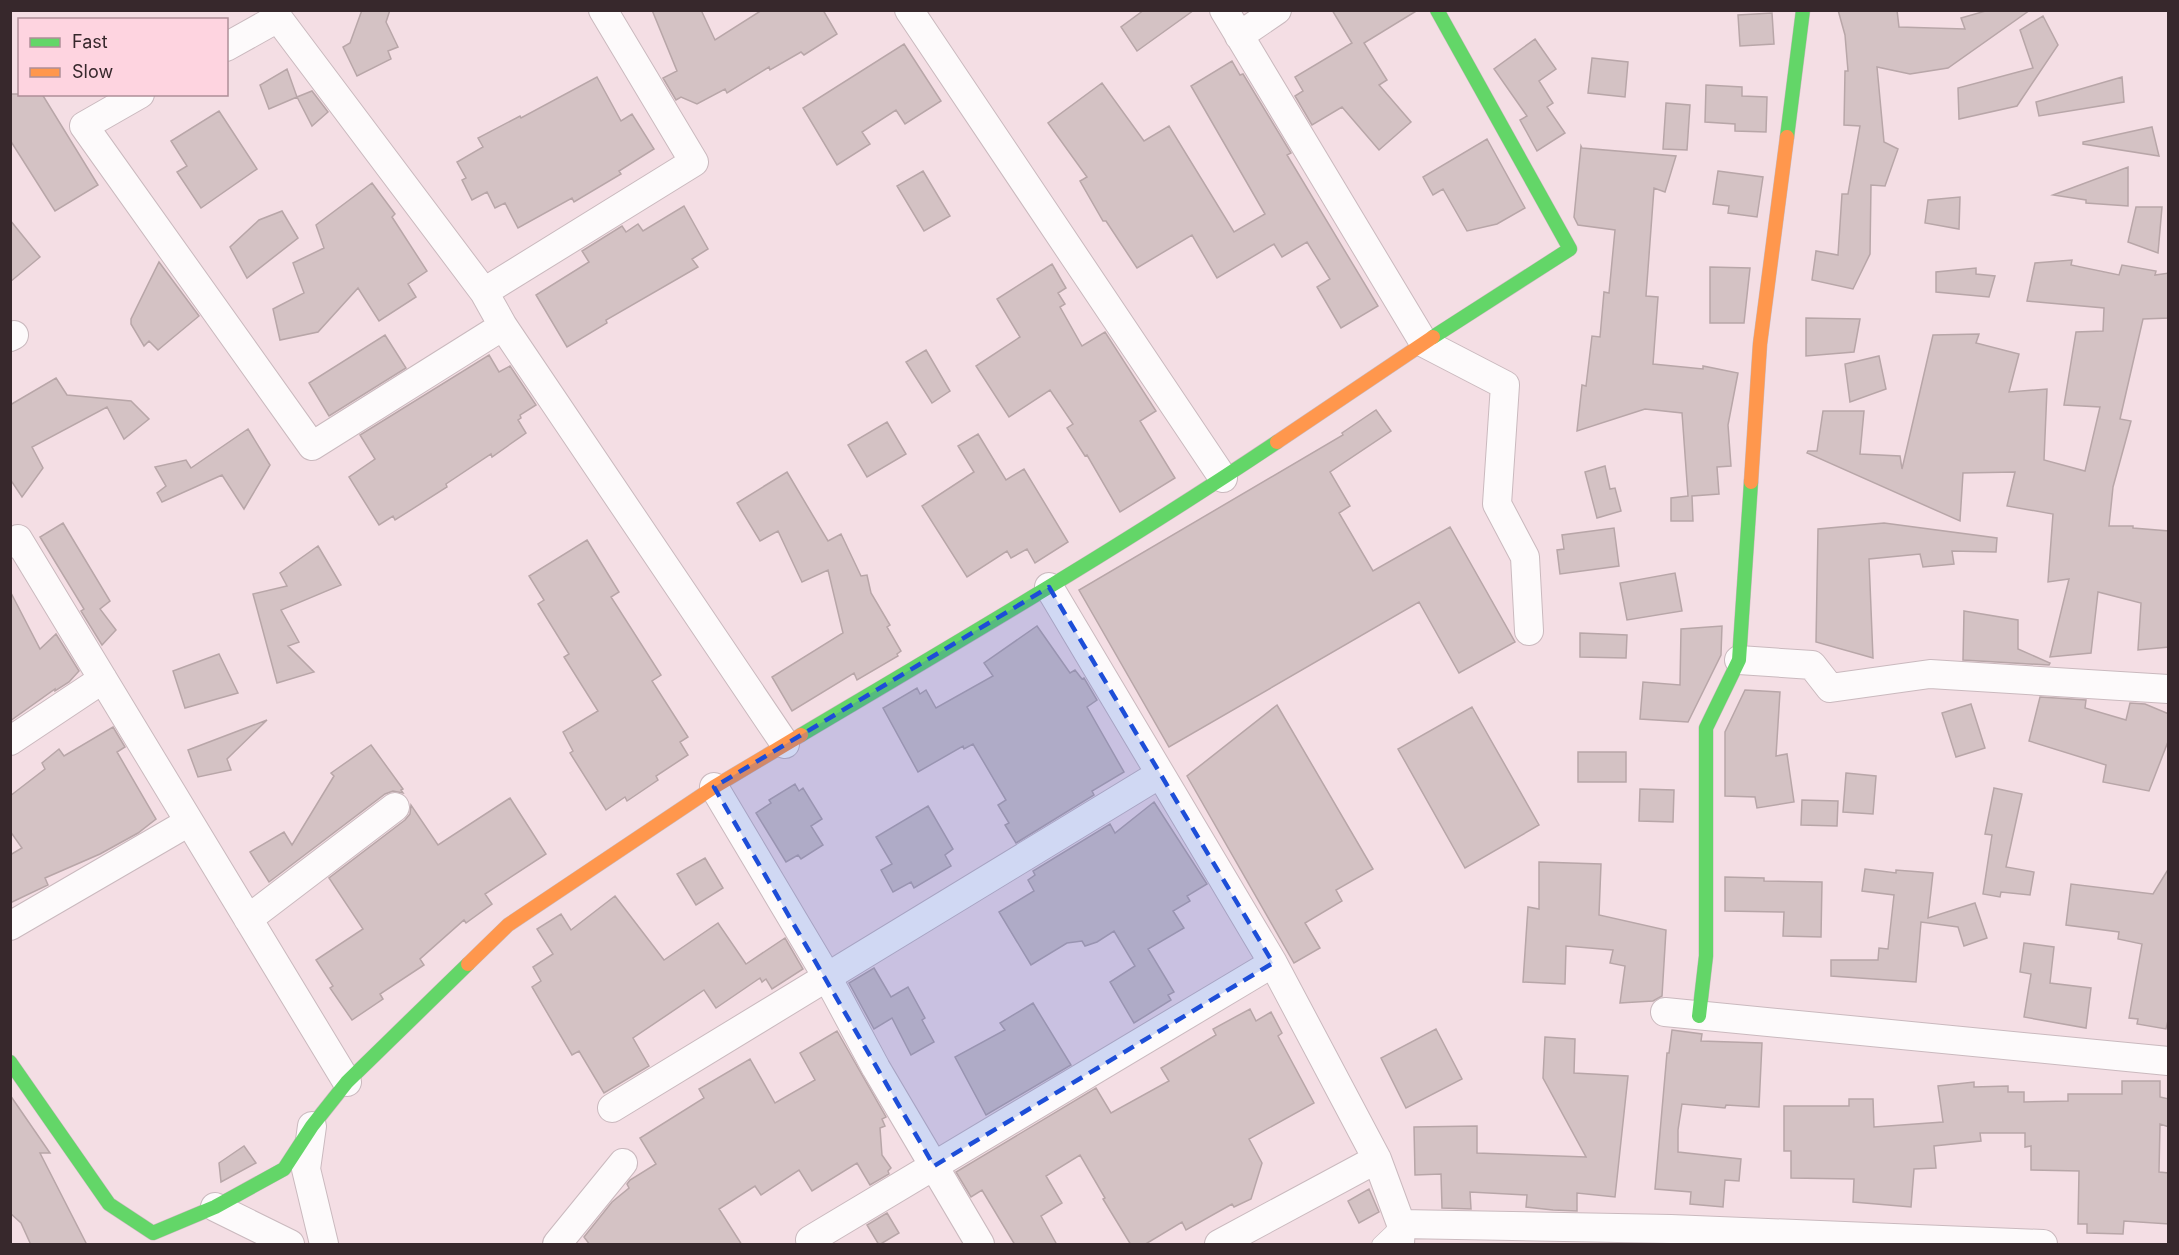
<svg xmlns="http://www.w3.org/2000/svg" width="2179" height="1255" font-family="Inter,sans-serif">
<rect width="100%" height="100%" fill="#f4dee4"/>
<!-- building -->
<path fill="#d4c2c4" stroke="#b8a6a8" stroke-width="1.5" d="M362,10H390L386,22L398,47L388,51L391,59L357,76L343,47L350,43Z
M652,10H701L715,40L762,10H823L837,34L804,55L801,52L770,70L769,67L727,93L725,89L697,104L681,97L676,100L663,78L677,71Z
M1144,10H1194L1137,51L1121,27Z
M1332,10H1418L1364,43L1387,80L1379,85L1411,122L1379,150L1342,107L1312,125L1295,96L1303,91L1295,77L1352,43Z
M1838,10H1897L1899,27L1965,29L1961,18L1989,10H2030L1948,68L1910,74L1877,67L1884,142L1898,149L1885,186L1871,185L1870,254L1853,289L1812,280L1816,251L1838,255L1842,194H1848L1860,126L1844,125L1845,71H1848L1845,35Z
M1772,13L1774,44L1740,46L1738,15Z
M2043,16L2058,45L2017,106L1959,119L1958,88L2033,68L2020,30Z
M1535,39L1556,69L1539,81L1553,103L1547,107L1565,133L1537,151L1520,120L1527,116L1494,69Z
M904,44L941,101L905,124L896,110L862,132L870,144L837,165L803,108Z
M1592,58L1628,62L1625,97L1588,93Z
M1232,61L1240,75L1243,74L1291,153L1287,155L1378,306L1341,328L1317,287L1330,279L1307,242L1282,257L1274,244L1217,278L1192,235L1137,268L1106,221H1103L1080,181L1087,177L1048,123L1102,83L1144,141L1169,126L1234,232L1265,214L1191,86Z
M287,69L297,97L269,109L260,85Z
M597,77L621,121L632,114L654,149L619,171L621,174L574,202L572,198L518,228L505,203L495,208L487,192L472,200L462,180L466,178L457,162L483,147L478,138L520,116L521,118Z
M2122,77L2124,102L2039,116L2036,102Z
M1706,85L1742,87V96L1767,97L1766,132L1735,131V124L1705,122Z
M312,91L328,112L312,126L297,97Z
M10,94H42L98,185L55,211L10,140Z
M1666,103L1690,105L1687,150L1663,149Z
M219,111L257,169L201,208L177,172L187,166L171,141Z
M2152,127L2159,156L2083,144V142Z
M1487,139L1525,208L1497,224L1467,231L1443,189L1433,195L1423,177Z
M1581,146L1582,148L1676,156L1665,192L1654,188L1646,296L1658,297L1653,364L1703,369V366L1738,373L1728,425L1731,466L1717,467L1719,494L1692,496L1693,521H1671V498L1688,496L1682,413L1645,409L1577,431L1582,385L1586,386L1592,336L1600,337L1604,292L1609,293L1615,230L1578,225L1574,217Z
M2128,167V206L2086,203V200L2053,195Z
M923,171L950,216L924,231L897,186Z
M1718,171L1763,177L1757,217L1728,213L1729,206L1713,204Z
M372,183L395,214L392,217L427,271L408,284L416,297L379,321L358,288L318,332L280,340L273,309L304,293L293,263L324,248L316,225Z
M1960,197L1959,229L1925,223L1928,200Z
M684,206L708,249L692,259L698,267L606,320L607,323L567,347L536,295L589,262L582,251L622,226L626,232L638,224L643,231Z
M2136,207H2162L2158,253L2128,242Z
M282,211L298,238L247,278L230,247L259,220Z
M10,220L40,257L10,282Z
M2072,260L2071,265L2119,275L2122,265L2156,271L2155,275L2169,273V318L2143,319L2120,419L2131,421L2113,487L2109,526H2133V528L2169,531V647L2138,650L2141,603L2098,592L2091,653L2050,657L2069,579L2048,582L2053,514L2007,506L2015,472L1963,473L1960,521L1807,453L1808,451H1817L1823,411H1864L1860,454L1900,456L1902,469L1933,335L1979,334L1976,343L2019,354L2009,392L2047,389L2044,460L2085,471L2100,407L2064,405L2076,332L2103,331L2104,308L2027,301L2035,263Z
M159,262L199,316L158,350L149,341L144,346L131,324V319Z
M1052,264L1066,288L1058,293L1065,304L1060,307L1082,346L1105,332L1156,411L1140,421L1175,478L1120,512L1087,455L1085,456L1067,428L1073,424L1050,390L1009,417L976,366L1020,337L997,299Z
M1710,267L1750,268L1744,323H1710Z
M1976,268V274L1995,276L1989,297L1936,292V272Z
M1806,318L1860,319L1854,352L1806,356Z
M385,335L406,368L329,416L309,383Z
M926,350L950,391L932,403L906,362Z
M489,355L499,372L510,366L536,405L520,415L521,418L518,420L526,433L492,457L491,454L446,484L447,487L395,520L393,516L379,525L349,477L375,459L360,435Z
M1879,356L1886,389L1850,402L1845,364Z
M56,378L67,395L131,401L149,419L124,439L107,407L32,447L43,468L22,497L10,479V405Z
M1376,410L1391,431L1330,472L1350,506L1339,513L1373,571L1450,527L1515,642L1459,673L1419,602L1169,747L1079,590L1343,435L1342,433Z
M887,422L906,454L867,477L848,445Z
M248,429L270,465L244,509L222,475L162,502L157,493L166,486L155,467L186,460L191,468Z
M978,434L1006,480L1024,469L1068,542L1035,563L1027,549L1011,558L1007,551L967,577L922,506L974,472L958,446Z
M1605,466L1610,489L1615,488L1621,511L1597,518L1585,472Z
M787,472L828,541L841,534L861,576L867,575L871,593L890,625L887,627L901,651L897,654L898,656L857,680L854,673L792,711L772,677L843,633L828,570L802,582L778,531L760,541L737,503Z
M63,523L110,601L100,609L116,630L102,645L81,611L84,609L40,537Z
M1884,523L1997,538L1996,552L1952,551L1954,564L1923,567L1920,554L1869,559L1873,658L1816,642L1818,529Z
M1614,528L1619,566L1560,574L1557,550L1564,549L1562,535Z
M587,540L619,592L611,597L661,675L652,681L688,737L680,742L688,755L656,776L658,780L627,801L625,797L606,810L570,753L573,751L563,732L598,711L564,657L569,654L538,604L544,600L529,576Z
M318,546L341,585L281,610L299,642L288,646L314,672L277,683L253,594L287,586L280,573Z
M1675,573L1682,611L1627,620L1620,583Z
M10,591L40,649L56,634L79,671L69,682L55,691V689L10,721Z
M1964,611L2018,620V649L2050,663L2049,665L1963,660Z
M1037,626L1070,673L1075,670L1082,679L1084,678L1097,700L1087,707L1124,772L1092,791L1094,795L1016,843L1005,825L1009,823L998,805L1006,800L973,744L964,749L963,746L918,772L883,708L917,688L920,694L926,690L936,708L993,676L984,663Z
M1722,626L1721,655L1688,722L1640,719L1643,682L1680,685L1681,629Z
M1580,633L1627,635L1626,658L1580,657Z
M219,654L238,693L185,708L173,671Z
M1745,690L1780,692L1776,756L1787,754L1794,802L1757,808L1755,797L1725,796V732Z
M2040,697L2086,700L2085,708L2126,720L2130,703L2145,704L2169,714V739L2149,791L2103,782L2106,765L2029,741Z
M1971,704L1985,748L1956,757L1942,713Z
M1277,705L1373,869L1336,890L1342,901L1305,923L1320,948L1294,963L1187,776Z
M1472,707L1539,825L1465,868L1398,749Z
M267,720L227,759L231,770L198,777L188,750Z
M113,727L125,747L117,752L156,819L138,833L100,854L45,878L48,885L10,903V855L22,848L10,831V796L45,769L42,763L59,749L64,756Z
M371,745L403,789L401,790L403,793L393,791L385,794L269,882L250,852L284,832L292,845L334,776L331,773Z
M1578,752H1626V782H1578Z
M1846,773L1876,776L1873,814L1843,812Z
M795,784L799,791L803,788L822,819L811,826L823,845L801,859L798,855L786,862L756,813L771,803L769,800Z
M1994,788L2022,794L2006,867L2034,872L2030,895L2001,892L2000,897L1983,894L1992,835L1985,834Z
M1640,789L1674,790L1673,822L1639,821Z
M510,798L546,854L485,894L492,904L466,923L464,920L420,959L424,965L380,994L383,999L352,1020L330,988L333,986L316,960L363,929L329,878L405,820L410,814L411,805L438,845Z
M1802,800L1838,801L1837,826L1801,825Z
M1154,802L1207,884L1187,896L1190,901L1173,911L1184,928L1148,949L1174,992L1168,995L1171,1000L1134,1023L1110,982L1135,966L1114,931L1097,942L1085,946L1082,941L1067,943L1031,965L999,912L1034,891L1028,880L1035,875L1033,871L1110,824L1115,833Z
M928,806L953,849L945,855L951,866L914,888L911,882L893,892L881,870L892,864L876,837Z
M705,858L723,888L696,905L677,874Z
M1539,862L1601,864L1599,915L1666,930L1662,996L1653,1001L1620,1003L1625,966L1610,963L1613,950L1566,946L1565,984L1523,982L1528,907L1539,909Z
M2169,868V1016L2166,1029L2137,1024L2138,1019L2129,1018L2142,944L2118,939L2119,932L2066,925L2071,884L2153,894Z
M1865,869L1896,873V870L1933,873L1928,918L1975,903L1987,938L1964,946L1958,927L1921,922L1916,982L1831,976V960H1878L1879,948L1888,949L1894,895L1862,891Z
M1725,877L1764,878V881L1822,882L1821,937L1783,936L1784,912L1725,911Z
M615,896L664,960L718,923L746,964L785,938L803,969L772,989L766,979L762,982L760,978L716,1008L704,990L633,1038L649,1066L604,1093L579,1051L572,1055L532,987L541,981L533,967L553,954L537,929L561,914L571,930Z
M2024,943L2054,947L2050,983L2091,988L2086,1028L2024,1017L2031,974L2020,972Z
M874,968L891,997L908,987L925,1018L922,1020L934,1042L911,1055L892,1018L874,1029L849,983Z
M1033,1003L1071,1065L986,1115L955,1057L1005,1030L1000,1023Z
M1250,1009L1256,1021L1271,1012L1282,1033L1278,1036L1314,1103L1249,1139L1262,1163L1251,1199L1234,1207L1232,1204L1186,1230L1182,1222L1144,1245H1131L1103,1199L1105,1198L1080,1155L1046,1176L1062,1203L1041,1216L1057,1245H1015L982,1190L971,1197L956,1172L1096,1088L1111,1113L1169,1081L1161,1068L1216,1035L1213,1029Z
M1436,1029L1462,1079L1406,1108L1381,1058Z
M1672,1030L1702,1034L1701,1041L1762,1043L1759,1107L1726,1105L1725,1108L1682,1104L1678,1130V1152L1741,1159L1739,1181L1725,1180L1723,1207L1690,1204L1691,1192L1655,1189L1667,1053H1669Z
M837,1031L886,1117L882,1119L885,1126L880,1128L882,1155L891,1168L888,1171L889,1174L870,1185L857,1163L812,1191L799,1170L761,1195L755,1186L719,1209L742,1245H590L584,1237L612,1202L629,1188L627,1184L630,1180L656,1164L640,1138L704,1098L699,1089L750,1059L775,1103L815,1080L800,1053Z
M1545,1037L1575,1039L1574,1073L1628,1076L1615,1197L1577,1193V1211L1553,1210L1526,1207L1527,1195L1470,1192L1471,1209L1442,1208L1441,1174L1415,1175L1414,1127L1477,1126V1153L1586,1157L1543,1078Z
M2122,1081H2160V1097L2169,1099V1127L2160,1124L2159,1172L2169,1173V1224L2124,1221L2123,1234L2087,1233V1224H2078L2079,1171L2031,1170V1146L2025,1147V1133H1980L1981,1141L1934,1146L1936,1168L1914,1169L1911,1207L1853,1202L1854,1179L1791,1178V1151H1784V1106H1849V1099H1873L1874,1127L1943,1122L1938,1086L1974,1082V1087L2008,1086V1092H2024V1102L2068,1101V1094H2122Z
M10,1095L50,1153H40L87,1245H31L21,1223L10,1213Z
M244,1146L256,1163L221,1182L219,1163Z
M1369,1189L1379,1212L1359,1223L1348,1201Z
M887,1213L899,1233L879,1245L867,1225Z"/>
<g fill="none" stroke-linecap="round" stroke-linejoin="round">
<!-- lane casing -->
<g stroke="#cab9be" stroke-width="15">
<path id="lane" d="M1379,1244L1399,1225"/>
</g>
<!-- street casing -->
<g stroke="#cab9be" stroke-width="30">
<path id="street" d="M909,10L1223,478
M1224,10L1424,343L1505,385L1497,504L1525,557L1529,631
M1239,36L1277,10
M226,47L278,18L484,292L503,326L785,744
M140,94L84,126L312,446L503,326
M484,292L694,162L603,10
M10,337L14,335
M10,544L18,539L347,1082
M1049,587L1273,963L1377,1159L1401,1224L1400,1244
M1739,660L1812,665L1830,688L1930,674L2168,689
M10,741L103,679
M714,787L826,975L876,1068L980,1244
M248,919L395,807
M10,926L189,822
M1665,1012L2168,1061
M612,1108L1160,774
M312,1126L306,1169L324,1244
M215,1207L290,1244
M1401,1224L1671,1229L2043,1244
M810,1240L1273,963
M557,1244L623,1163
M1219,1244L1377,1159"/>
</g>
<!-- fast casing -->
<g stroke="#cab9be" stroke-width="15">
<path id="fast" d="M1787,137L1803,10
M1433,337L1570,249L1437,10
M801,735C961,640 1122,546 1277,442
M1699,1016L1706,956V728L1739,660L1751,482
M10,1062L109,1204L153,1233L215,1207L284,1169L312,1126L347,1082L468,964"/>
</g>
<!-- slow casing -->
<g stroke="#cab9be" stroke-width="15">
<path id="slow" d="M1277,442L1433,337
M1751,482L1760,344L1787,137
M468,964L508,925L714,787L801,735"/>
</g>
<!-- lane -->
<use href="#lane" stroke="#fdfafb" stroke-width="14"/>
<!-- street -->
<use href="#street" stroke="#fdfafb" stroke-width="28"/>
<!-- fast -->
<use href="#fast" stroke="#63d668" stroke-width="14"/>
<!-- slow -->
<use href="#slow" stroke="#ff974d" stroke-width="14"/>
</g>
<!-- marked area -->
<path fill="#1d4ed8" fill-opacity="0.2" stroke="#1d4ed8" stroke-width="4.5" stroke-dasharray="12 8" stroke-linejoin="round" d="M1049,587L1273,963L934,1166L714,787Z"/>
<!-- border -->
<rect width="2179" height="1255" fill="none" stroke="#37282c" stroke-width="24"/>
<!-- legend -->
<rect x="18" y="18" width="210" height="78" fill="#fed4e0" stroke="#ae8f98" stroke-width="1.5"/>
<rect x="30" y="38" width="30" height="9" fill="#63d668" stroke="#ae8f98" stroke-width="1.5"/>
<text x="72" y="48" font-size="18" fill="#37282c">Fast</text>
<rect x="30" y="68" width="30" height="9" fill="#ff974d" stroke="#ae8f98" stroke-width="1.5"/>
<text x="72" y="78" font-size="18" fill="#37282c">Slow</text>
</svg>
